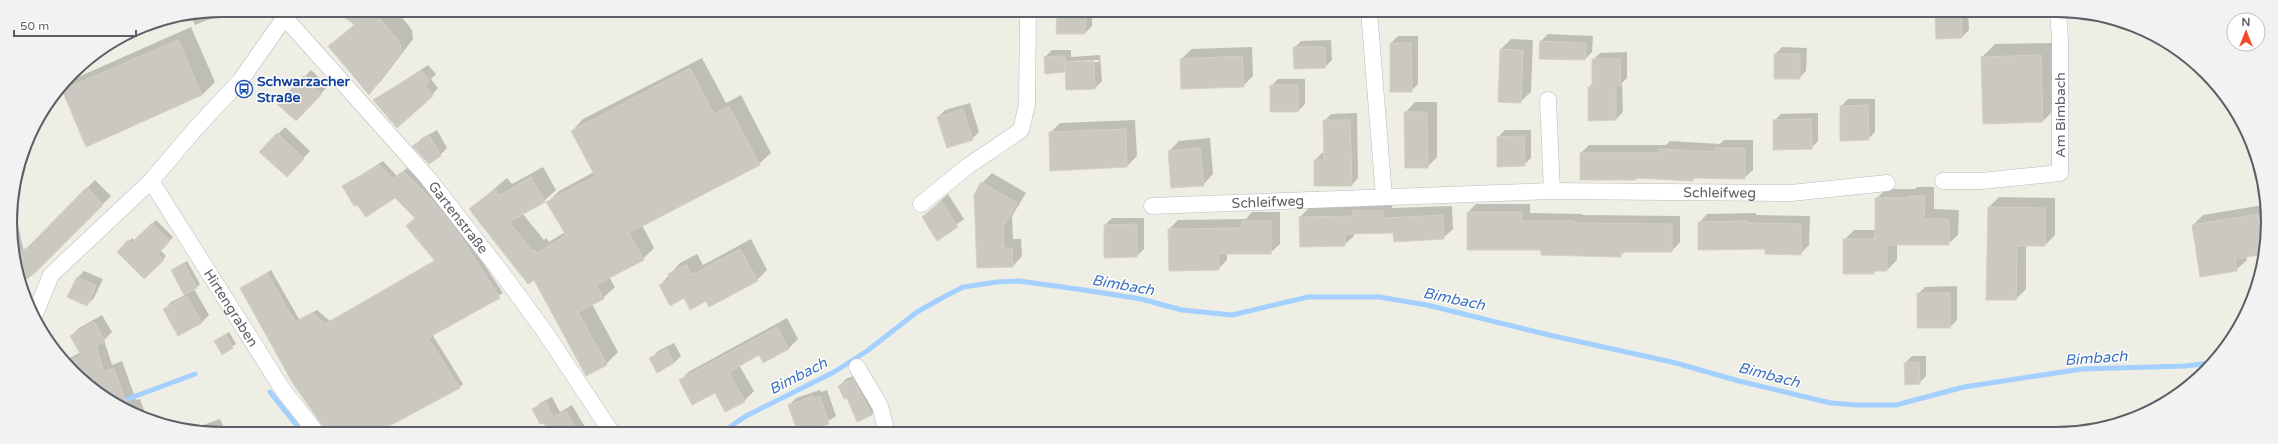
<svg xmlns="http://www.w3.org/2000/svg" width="2278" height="444" font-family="'Varela Round',sans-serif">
<rect width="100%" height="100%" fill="#efeee4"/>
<!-- shadow -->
<path fill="#0003" fill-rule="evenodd" d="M222,10H232L195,25L191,16Z
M336,10H396L412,30L413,39L381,81L369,93L329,46L355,24Z
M1058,11H1092V26L1085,33H1057Z
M1691,11H1744L1737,18H1691Z
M1780,11L1829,12L1824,17H1780Z
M1936,12H1968L1969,30L1962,37L1937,38Z
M191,27L215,82L202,95L87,146L63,91L76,78Z
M1548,34L1593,36L1592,52L1585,59L1540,58L1541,41Z
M1398,36H1418V84L1411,91L1391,43Z
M2156,36L2162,38L2166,42L2157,43Z
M1511,39L1533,40L1531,92L1520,102L1501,49Z
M1331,40L1332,60L1325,67L1295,68L1294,48L1301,41Z
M2053,43L2056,108L2043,121L1982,57L1995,44Z
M1252,47L1253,76L1243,86L1181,59L1192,49Z
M1782,47L1807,48L1806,71L1799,78L1775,54Z
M1052,50H1071V57L1100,55L1102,81L1095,88L1066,70L1065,72L1045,57ZM1099,60V62L1072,63V61Z
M1627,52V78L1622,83L1623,112L1616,119L1589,87L1593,83V60L1600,53Z
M702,58L726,103L741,95L771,153L759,164L642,225L654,248L643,259L609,277L615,287L603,298L592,304L618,352L606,364L534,278L470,209L507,178L512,184L543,167L556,190L544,201L522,213L544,240L546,238L549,242L565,232L548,202L559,191L594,172L572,131L583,119Z
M428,65L436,74L431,79L438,88L432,95H382Z
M311,70L328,86L296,120L279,104Z
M1278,79H1305V104L1298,111H1271V86Z
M1848,99H1875V132L1868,139L1841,106Z
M1415,102H1437V157L1427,167L1405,113Z
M970,103L979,132L972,139L938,117L945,110Z
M1357,113L1358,178L1352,185L1315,160L1322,153H1325L1324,121L1331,114Z
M1818,113V141L1811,148L1774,121L1781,114Z
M1135,120L1137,156L1127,166L1050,133L1060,123Z
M285,127L310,151L287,176L278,134Z
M437,130L447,148L440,155L414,146L421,139Z
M1505,130H1531V158L1524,165L1498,137Z
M1210,138L1213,174L1203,185L1169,151L1179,141Z
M1724,140H1753V170L1744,178L1696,177L1693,180L1639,177L1636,179H1581V153L1589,145H1666L1670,141L1720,144Z
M383,161L397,176L407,168L434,194L457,223L503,293L432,334L463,384L459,388L383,429L385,432H328L241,288L271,270L299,319L317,310L330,321L435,260L416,218L395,197L343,186Z
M992,173L1026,193L1012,216L1013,239H1021L1022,256L1013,266L975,195L982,183Z
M95,180L111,196L36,270L20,283L12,223L17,221L24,252Z
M1917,187H1934V209L1959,210L1958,235L1948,244H1897V260L1887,270H1876L1873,273L1844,240L1854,230H1876V199L1886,189H1915Z
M948,194L964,219L937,239L923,217Z
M1999,197L2055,198V235L2045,245H2026V289L2016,299L1989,207Z
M1392,201V208L1452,206L1453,229L1443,238L1394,232L1354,233V236L1344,245L1300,217L1310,207H1358L1363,202Z
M1476,204H1530V213L1582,214V215L1680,216V242L1672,251H1626L1620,256L1542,249L1468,212Z
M2263,205L2266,251L2246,256L2247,260L2236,270L2193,225L2203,215Z
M1252,212H1280V244L1270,253H1227V260L1218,269L1169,229L1178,220L1246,219Z
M1756,213V215L1810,216L1809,245L1800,254L1766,248L1699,223L1707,214Z
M1112,218H1144V249L1137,256L1105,257V225Z
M156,220L173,237L160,250L166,256L144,278L118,252L132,238L135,241Z
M751,239L767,270L757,280L706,300L685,297L660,285L680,263L697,254L703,265Z
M187,261L200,284L194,289L209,315L202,322L179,335L165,309L171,302L185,295L172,270Z
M84,271L103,279L94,298L87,305L77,278Z
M1957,286V320L1950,327L1918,294L1925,287Z
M102,315L112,332L104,340L112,365L122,361L136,400L140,399L147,418L128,412L62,362L81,352L71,336L79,328Z
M787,318L798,339L789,348L763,361L759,354L739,365L754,391L744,401L726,411L715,391L680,380L690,371Z
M229,332L236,344L222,353L215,341Z
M674,343L681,356L674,363L658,371L651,358L658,351Z
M1912,356H1926V376L1919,383L1905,363Z
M860,373L879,407L872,414L857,420L847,397L839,386L846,379Z
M820,390L821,392L827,390L836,416L824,424L826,430L823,433H799L789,405L796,398Z
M552,397L560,412L572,405L588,432H550L544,421L534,409L540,403Z
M220,419L226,432L189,430Z
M296,430L297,432H290Z"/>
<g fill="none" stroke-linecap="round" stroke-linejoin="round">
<!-- stream -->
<path stroke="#a4d0ff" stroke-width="5" d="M270,392L302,432
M117,403L195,374
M721,433L746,416L834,372L867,351L917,312L942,298L963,287L997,282L1019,281L1084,290L1141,299L1182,310L1232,315L1308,297H1379L1427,305L1549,335L1672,362L1739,381L1831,403L1857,405H1896L1964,387L2082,369L2185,366L2210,363L2214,360"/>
</g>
<!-- building -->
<path fill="#cac8c1" stroke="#d4d0c2" d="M334,10H373L400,43L401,52L369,95L328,46L355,25Z
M1057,11H1086L1085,34H1056Z
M1935,12H1961L1962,38L1936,39Z
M178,40L202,95L86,147L62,90Z
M1540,41L1586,43L1585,60L1539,59Z
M1390,43H1411L1412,92H1390Z
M1293,47H1325V68L1294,69Z
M1500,49L1523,50L1521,103L1498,102Z
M1774,54H1800V79H1774Z
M2041,55L2043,122L1983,124L1981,57Z
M1065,56V72L1045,74L1044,57Z
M1242,56L1244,87L1181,89L1180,59Z
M1592,59H1620L1621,86H1616V120L1588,121V87H1592Z
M1094,61L1095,89L1066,90L1065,62Z
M690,68L714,114L729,106L760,165L629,233L644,260L596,285L604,299L578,312L607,365L586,376L534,280L528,284L469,209L495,189L500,195L531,177L545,202L509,222L532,251L534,249L537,253L566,235L546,202L595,176L571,131Z
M421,71L430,81L425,86L433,96L397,128L373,100Z
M303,76L322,94L296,121L277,104Z
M1270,85H1298V112H1270Z
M1868,105L1869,140L1840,141V106Z
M963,109L973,140L947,148L937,117Z
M1404,112H1427L1428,168H1405Z
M1811,119L1812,149L1773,150V120Z
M1323,120H1350L1352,186H1314V160H1324Z
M1126,129L1127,167L1050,171L1049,132Z
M277,133L304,159L287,177L259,152Z
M430,136L441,156L429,164L412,146Z
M1524,136L1525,166L1497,167V137Z
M1200,148L1204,186L1171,188L1168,151Z
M1715,148H1745V179L1693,178V181L1636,178V180H1580V153H1660V149L1715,152Z
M379,165L393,179L403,171L430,198L454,227L500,298L428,338L460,388L378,432H327L292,382L240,288L267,273L295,322L312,313L325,324L435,261L406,226L415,218L395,198L366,217L357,205L354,206L342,186Z
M981,182L1017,203L1003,227L1004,248H1012L1013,267L977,268L974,195Z
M87,187L103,205L37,271L27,279H20L16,253L27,248Z
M1907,196H1925L1924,219H1949V245H1887V271H1874V274H1843V239H1875V198H1906Z
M941,201L958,227L937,241L922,217Z
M1988,207L2045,208V246H2017L2016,300H1986Z
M1352,211H1383V218L1443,215L1444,239L1394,242L1393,233L1345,234V246L1300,247L1299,217L1353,216Z
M1467,212H1522V221H1574V223L1672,224V252H1621V257L1541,255V250H1467Z
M2258,214L2265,254L2235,259L2237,271L2200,277L2192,225Z
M1242,221H1271V254H1218L1219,270L1169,271L1168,229L1242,228Z
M1747,221V223L1801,224V255L1765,254V249L1698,250V222Z
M152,223L170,241L158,254L164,260L144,279L117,252L128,240L131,243Z
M1137,224V257L1104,258V225Z
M740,249L758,281L709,307L706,301L690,310L684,298L670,306L659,285L671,278L668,274L686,264L692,275Z
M184,263L197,288L184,295L171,270Z
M77,277L96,286L87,306L67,297Z
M1917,293H1950V328H1917Z
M187,296L202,323L178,336L163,309Z
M94,322L105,341L96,346L104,372L114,368L130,413L65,363L81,355L70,336Z
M777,327L789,349L763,363L759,355L729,372L745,402L725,412L715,393L692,405L679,380Z
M226,334L233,348L222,355L214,341Z
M667,349L674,363L657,373L649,358Z
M1919,362L1920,384L1905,385L1904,363Z
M853,379L872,415L857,422L847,398L844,399L838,386Z
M813,396L814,399L820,396L829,424L804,433H798L788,405Z
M546,402L553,417L566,411L577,432H548L544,423L540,424L532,409Z"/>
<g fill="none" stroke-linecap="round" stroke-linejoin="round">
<!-- minor casing -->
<g stroke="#b9bbc1" stroke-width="17">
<g id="minor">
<path id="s1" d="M278,10L427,177L498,268L545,332L612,433"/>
<path d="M1369,11L1384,197"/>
<path d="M1548,100L1552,191"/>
<path id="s2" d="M151,181L283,390L316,432"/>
<path d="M1943,181H1981L2060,173V38L2058,12"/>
<path d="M921,204L968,166L1021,130L1027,104L1028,11"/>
<path id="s3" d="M1152,206L1552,191L1791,193L1887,183"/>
<path d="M35,314L51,275L151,181L196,128L240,81L290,10"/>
<path d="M857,367L880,406L887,433"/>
</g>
</g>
<!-- minor -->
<use href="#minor" stroke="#fff" stroke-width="16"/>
</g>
<!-- icons -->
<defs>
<g id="bus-ring" transform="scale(0.9)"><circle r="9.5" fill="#fff" stroke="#1a4fb4" stroke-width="1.5"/><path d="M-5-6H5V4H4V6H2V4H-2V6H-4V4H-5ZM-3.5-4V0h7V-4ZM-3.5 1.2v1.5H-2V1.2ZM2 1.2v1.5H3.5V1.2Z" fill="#1a4fb4"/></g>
</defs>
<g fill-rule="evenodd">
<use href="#bus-ring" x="244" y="89"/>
</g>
<g text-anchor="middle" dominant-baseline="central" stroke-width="3" stroke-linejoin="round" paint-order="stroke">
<!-- transit labels -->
<g font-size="14" font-weight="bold" fill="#164399" stroke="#fff" text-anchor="start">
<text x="257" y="81">Schwarzacher<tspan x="257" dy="16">Straße</tspan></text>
</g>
<!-- street labels -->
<g font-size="14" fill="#5c5f65" stroke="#fff">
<text transform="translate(2060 115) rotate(-90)">Am Bimbach</text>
<text stroke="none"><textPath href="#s3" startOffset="568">Schleifweg</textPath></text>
<text stroke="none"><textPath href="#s3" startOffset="116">Schleifweg</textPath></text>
<text stroke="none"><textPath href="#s1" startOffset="275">Gartenstraße</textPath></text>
<text stroke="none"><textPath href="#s2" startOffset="150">Hirtengraben</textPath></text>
</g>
<!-- water labels -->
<g font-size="15" font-style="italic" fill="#3e72c0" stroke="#fff">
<text transform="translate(1123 285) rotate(10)">Bimbach</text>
<text transform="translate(1454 299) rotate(12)">Bimbach</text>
<text transform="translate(2096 358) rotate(-4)">Bimbach</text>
<text transform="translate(1769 375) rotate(15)">Bimbach</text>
<text transform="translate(798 376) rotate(-27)">Bimbach</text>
</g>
</g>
<!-- crop -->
<path d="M0 0H2278V444H0ZM222 17H2056A205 205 0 0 1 2261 222V222A205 205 0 0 1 2056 427H222A205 205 0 0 1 17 222V222A205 205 0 0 1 222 17Z" fill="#f2f2f3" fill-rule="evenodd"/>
<path fill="none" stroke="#5c5f65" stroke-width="2" d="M222 17H2056A205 205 0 0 1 2261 222V222A205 205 0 0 1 2056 427H222A205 205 0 0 1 17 222V222A205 205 0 0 1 222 17Z"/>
<!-- north arrow -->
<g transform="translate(2246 32)"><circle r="19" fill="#ffffff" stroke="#bebfc1"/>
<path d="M0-3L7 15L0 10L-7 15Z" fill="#f24827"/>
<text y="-6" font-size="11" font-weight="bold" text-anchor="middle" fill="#5c5f65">N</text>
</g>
<!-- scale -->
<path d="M14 30v6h122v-6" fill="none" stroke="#5c5f65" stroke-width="2"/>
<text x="20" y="30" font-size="12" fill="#5c5f65" stroke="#ffffff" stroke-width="3" paint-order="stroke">50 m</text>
</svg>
